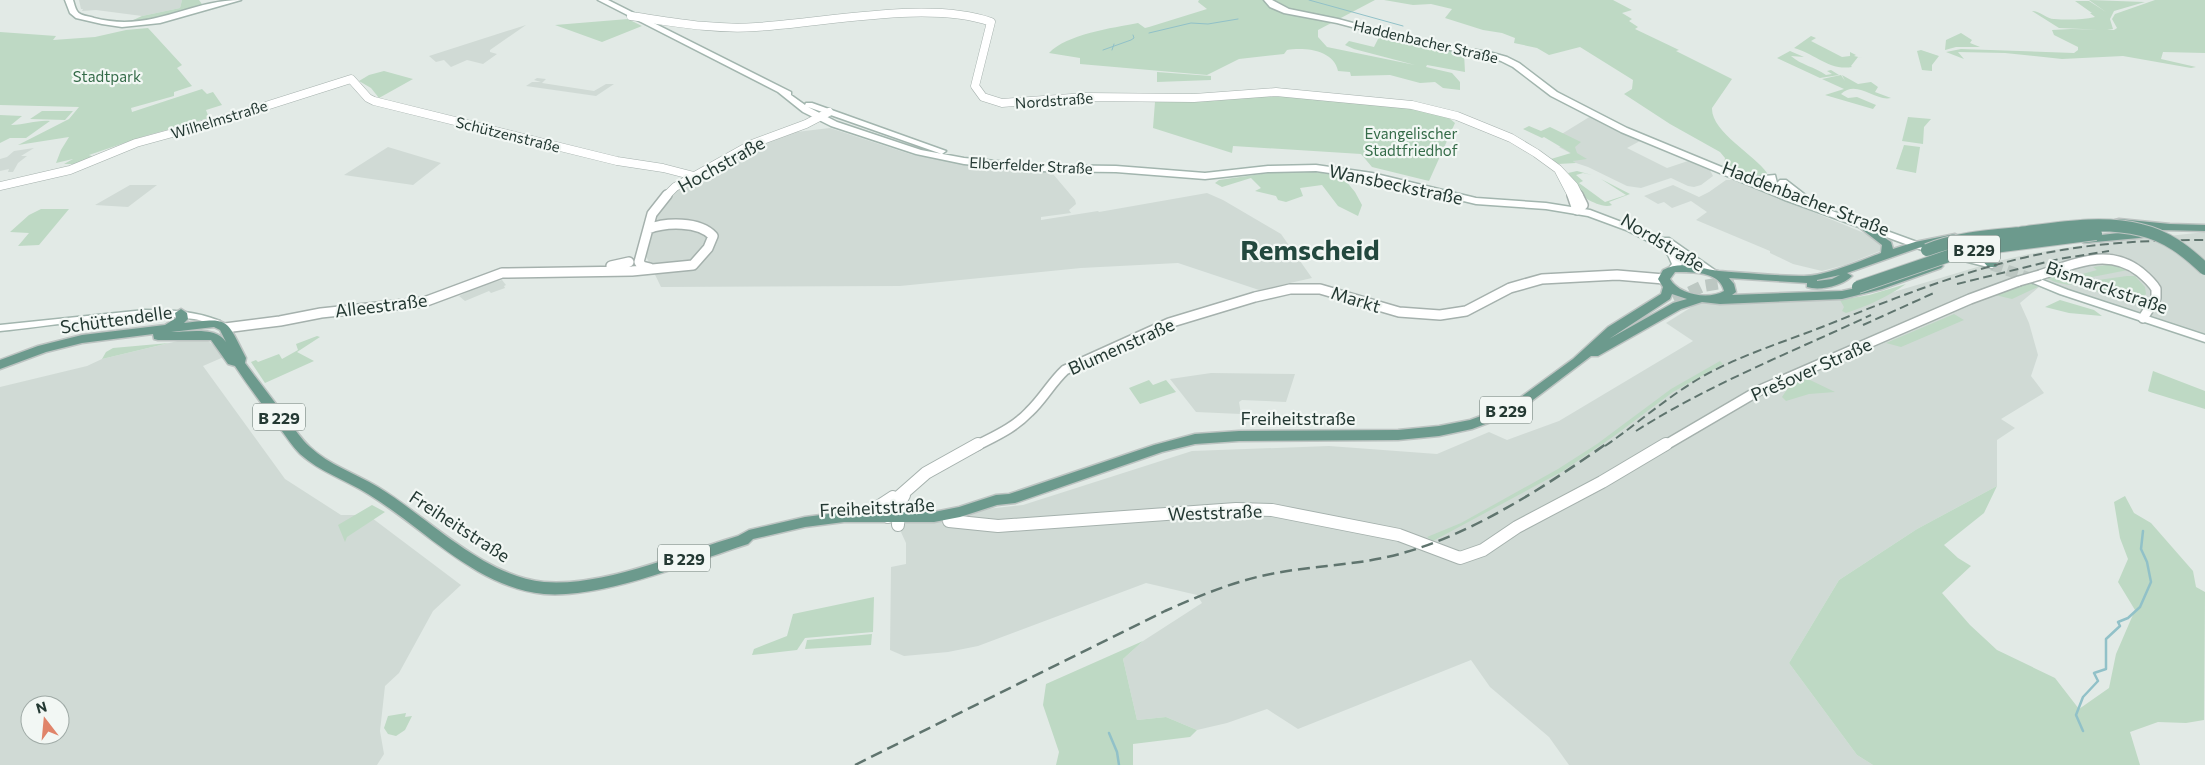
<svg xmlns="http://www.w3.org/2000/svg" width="2205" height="765" font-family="Commissioner,sans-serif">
<rect width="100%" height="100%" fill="#e2eae6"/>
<!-- built -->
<path fill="#d0dad5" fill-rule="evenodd" d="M79,0H182L180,8L142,16L96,10L82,11L83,9H81Z
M526,25L490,50V52L497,54L483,64L467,60L451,67L444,60L436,62L429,56Z
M537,78L546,79L542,83L594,91L606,84H614L596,96L526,86L532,82H541L534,80Z
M1591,116L1640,141L1627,148L1667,168L1688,161L1710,170L1713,176L1701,185L1694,187L1688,186L1671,178L1641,188L1627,186L1588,167L1576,163L1573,161L1579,158L1559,147L1572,141L1560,135Z
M830,128L913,155L988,167L1060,171L1053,174L1075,200L1076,204L1069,210L1071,213L1041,217V220L1098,211L1099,212L1207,193L1223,200L1281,234L1312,278L1259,290L1178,263L1081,268L900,286L661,287L644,252L660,202L678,185L771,135Z
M388,147L441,163L413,185L344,175Z
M34,148L21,156H27L18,163L13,172H8L9,169L0,171V159L7,157L14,151Z
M1726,180H1735L1869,235L1881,245L1880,251L1845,265L1822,271L1793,264L1770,253V251L1696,220L1707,212L1691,201L1672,208L1664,202L1658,204L1644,196L1673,185L1699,197L1709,192Z
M130,185H157L128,207L95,205Z
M2205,232V342L2039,287L2020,303L2029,323L2038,355L2031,376L2044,393L2001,419L2015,428L1997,440V486L1917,529L1839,580L1789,663L1857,755L1873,765H1569L1549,737L1490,687L1471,660L1298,729L1267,709L1227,723L1197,730L1166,717L1137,720L1123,659L1143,641L1202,603L1197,595L1146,583L978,646L948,652L904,656L890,650L891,567L906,564V543L895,519L1023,505L1192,451L1329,446L1437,454L1489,432L1507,440L1559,421L1693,341L1666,323L1698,303L1812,301L1880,296L1994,262L2029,254L2077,246Z
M502,280L506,285L504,286L505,288L491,293L489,291L465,301L459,296L480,286Z
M182,340H207L226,356L203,366L285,479L341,515H368L461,585L433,611L399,673L385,686L380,731L384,754L377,765H0V387L87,366L102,359ZM30,705H60V735H30Z
M1211,373L1295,374L1286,402L1242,400L1239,402L1241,414L1196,412L1170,379Z"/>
<!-- green -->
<path fill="#bed9c4" d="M182,0H199L204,7L155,21L129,22L142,16L180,8Z
M1199,0H1375L1318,30V37L1327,47L1415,65L1354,49L1345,45L1349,41L1374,47L1380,35L1419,47L1464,53L1465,72L1427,65L1426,67L1452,73L1460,82V90L1443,88L1435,82L1420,83L1390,75L1351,76L1350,72L1338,71C1334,50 1305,47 1287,50L1284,54L1239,59L1207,75L1080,64V58L1049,53C1067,34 1112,28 1138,23L1145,28L1149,27L1207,9L1198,2Z
M1384,0H1613L1632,10L1622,13L1632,19L1629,21L1638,27L1635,29L1679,50L1676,51L1732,79L1712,108C1711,132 1755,155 1767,173L1766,175L1757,176L1724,164L1725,158L1720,152L1670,124L1624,94L1632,89L1633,80L1580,47L1549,55L1537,48L1514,43L1515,38L1502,33L1483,30L1445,18L1452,9L1431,4L1413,5Z
M2089,0L2145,2L2114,11L2110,19L2113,29L2107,30L2059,28L2032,11C2040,11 2047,19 2054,19C2067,20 2082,20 2095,17L2090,13H2092L2075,1H2089L2106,12Z
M2155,0H2205V53L2163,52L2161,59L2196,67L2191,68L2123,56L2062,59L2005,53L1958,52L1964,59L1946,52L1961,49L2074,53L2078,50V47L2054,35L2052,30L2071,29L2114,30L2117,28L2112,19L2115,14Z
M628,19L642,26L602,42L555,25Z
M148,28L182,65L177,68L192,86L174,92V96L131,108L132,112L202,89L207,94L213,92L222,105L206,110L209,118L145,136L89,155L94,157L78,164H64L73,159L56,163L61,150L69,137L18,145L69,119L79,107L0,105V32L56,36L53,40L95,37L126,30Z
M1961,33L1972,40L1970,43L1980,47H1956L1945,50L1946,40Z
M1811,36L1816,38L1811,41L1842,57L1850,56V52L1856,55L1854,56L1863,58L1858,57L1851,66L1852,67C1829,71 1814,53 1794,48Z
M1921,50L1939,56L1932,65V71L1922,70L1917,51Z
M1790,51L1804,57L1791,56C1801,65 1815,67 1826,75L1832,74L1827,71L1831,70L1839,75L1820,78L1777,58Z
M384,71L413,79L379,98L371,88L359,81L369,75Z
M1157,72L1211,76V80L1157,82Z
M1841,75L1845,81L1842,75L1858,84L1871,82L1878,87L1875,92L1891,98C1875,102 1857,79 1841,94L1848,98L1857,97L1876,105L1873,109L1825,95L1844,89L1822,79Z
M1271,95H1287L1409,108L1449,118L1455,123L1429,181L1372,167L1361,154L1233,146L1232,153L1153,128L1155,102L1210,101Z
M42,111H73L65,120L30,119Z
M0,115L22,116L11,125C26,125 36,120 50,121L26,138H10L0,143Z
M1908,117L1931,119L1924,127L1923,144L1902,141Z
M1529,126L1541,131L1550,127L1581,142L1575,147L1577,153L1587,159L1573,161L1576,163L1558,164L1551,159L1571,153L1544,137L1542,138L1523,129Z
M1904,145L1920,147L1916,173L1896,169Z
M1577,171L1592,175L1583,173L1576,175L1583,181L1579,183L1605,202L1626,195L1601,179L1630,194L1609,202L1612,205C1605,208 1594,203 1587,199L1568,173Z
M1276,172H1312L1341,175L1355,192L1362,205L1358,216L1338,206L1322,185L1300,188L1303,196L1286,202L1278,200L1276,196L1255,191L1261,188L1251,178L1222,187L1215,183L1219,180Z
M41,209H69L39,245L18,246L29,233L10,232L29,215Z
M2113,264L2128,270L2092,277L2069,285L2055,282L2046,278L2068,273L2075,276L2097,270L2093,267Z
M2127,276H2135L2145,287L2146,294L2137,304L2098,292L2090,285L2098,280Z
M2031,283L2038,287L2012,299L1995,295Z
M1906,284C1887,297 1868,306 1846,313L1842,311L1844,307L1840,300L1869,295Z
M2060,300L2094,310L2102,316L2069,313L2045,307Z
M1954,314L1964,320L1901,347L1886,343Z
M317,336L320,337L297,352L314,361L265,383L251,362L256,360L258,362L279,354L282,359L298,350L296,344Z
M169,343L102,359L106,352L113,348Z
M1720,361L1723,364L1673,392L1614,436L1563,471L1433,541L1427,537L1461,523L1558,469L1597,444L1671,389Z
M2153,371L2205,391V409L2150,392L2148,391Z
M1808,379L1835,392L1809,394L1786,401L1782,397L1790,385Z
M1149,380L1153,385L1166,380L1176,392L1140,404L1129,388Z
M1997,486L1984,513L1944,545L1958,558L1971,566L1942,593L1970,625L1997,650L2055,678L2079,709L2109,688L2116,654L2135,610L2118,582L2128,559L2120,538L2114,502L2125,496L2134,513L2151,523L2193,571L2196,587L2205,592L2204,720L2186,723L2158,722L2130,732L2140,765H1873L1857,755L1789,663L1839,580L1917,529Z
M372,505L385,512L347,537L345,542L338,525Z
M874,597L873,632L805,638L797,650L752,655L754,649L787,636L793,614Z
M872,634L871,645L805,649L807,640Z
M1143,641L1123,659L1137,720L1166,717L1197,730L1190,737L1133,744V765H1056L1059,752L1043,705L1046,684Z
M406,713L405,717L412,716L405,730L396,736L388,734L384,728L388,716Z"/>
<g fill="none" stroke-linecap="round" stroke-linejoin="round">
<!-- stream-far1 -->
<path stroke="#91c1c8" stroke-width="1" d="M1309,0L1403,26
M1149,33L1191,23L1208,24L1238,19
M1103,50L1131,40L1134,38L1133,35
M1112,50L1114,44"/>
<!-- stream -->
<path stroke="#91c1c8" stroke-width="2.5" d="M2083,731L2076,715L2083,697L2098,681L2094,673L2106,669V639L2120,626L2118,622L2128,618L2140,607L2151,582L2147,562L2141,549L2143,531
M1109,733L1117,752L1119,765"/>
<!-- secondary-tunnel -->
<path stroke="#bcc7c2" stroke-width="11" stroke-dasharray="11 5" stroke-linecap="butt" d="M1992,265L2030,278"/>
<!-- primary-tunnel -->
<path stroke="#bcc7c2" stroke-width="12" stroke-dasharray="12 5.5" stroke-linecap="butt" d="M1674,300L1703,286L1734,281"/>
<!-- tertiary-far2 casing -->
<g stroke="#a5b1ad" stroke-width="9">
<path id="tertiary-far2" d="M631,16C672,22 714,30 756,27C825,23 928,0 991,22L975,86L983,97L1002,103L1086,97L1194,98L1276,92L1412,105L1457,116L1511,138L1536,153L1558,169L1574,186L1579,196
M1559,171L1572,196
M0,186L70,170L136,143L231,117L351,79L368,98L374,101L617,161L663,168L694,176L707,175
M666,196L675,187L752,144L806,124L829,112"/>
</g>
<!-- tertiary-far1 casing -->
<g stroke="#a5b1ad" stroke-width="12">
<path id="tertiary-far1" d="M1572,195L1577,210L1583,205L1578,195
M611,266L629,262
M650,268L642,266L639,262L652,214L667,195
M2040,275C2074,264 2108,247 2140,272C2146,277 2152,282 2156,289V298L2143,318
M225,328L280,321L321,313L424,302L502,273L632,271L693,265L708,248L713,236C699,221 666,222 648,229
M976,446C995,436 1014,428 1029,412C1043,399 1051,383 1065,370L1169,323L1255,297L1290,289H1320L1399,312L1440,315L1466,311L1510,288L1542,279L1617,275L1664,279
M1664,446L1758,391L1970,299L2019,281"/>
</g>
<!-- tertiary casing -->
<g stroke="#a5b1ad" stroke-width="14">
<path id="tertiary" d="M855,516L870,512L893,497
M888,517L893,502L926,473L978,444
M949,521L998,526L1236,509L1272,510L1399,535L1460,558L1483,550L1517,527L1602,482L1666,444
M898,525L899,504L904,495"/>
</g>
<!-- secondary casing -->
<g stroke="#a2b5ae" stroke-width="3">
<path id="secondary" d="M65,0H73C74,3 75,8 77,11C80,16 89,16 94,18C152,33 188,0 241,0L160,23L122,27L102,24L76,18L70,13Z
M598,0H608L791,92V95L805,105L806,103H812L946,151L942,154L939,153L808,107L837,122L921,150L964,158L1038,165L1116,166L1205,173L1268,166L1316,165L1372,173L1476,198L1546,203L1590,210L1632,226L1662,241L1663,238H1669L1719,273L1718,275H1710L1676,251L1682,264L1677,271H1669L1668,269L1672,264L1668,255L1663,249L1626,230L1588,216L1546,209L1476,204L1372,179L1316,171L1268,172L1205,179L1116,172L1038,171L964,164L916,154L831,126L803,112L778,92Z
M1264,0H1272L1289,9L1338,19L1424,42L1489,52L1507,57L1519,63L1557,92L1627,128L1753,180L1754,177L1775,175L1777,183L1780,180H1786L1808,197L1803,200L1783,187L1781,188L1782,192L1791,196L1928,246L1930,248L1925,251L1922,250L1785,200L1621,132L1551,96L1513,67L1501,61L1488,56L1424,46L1337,23L1284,13L1270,7ZM1767,180L1768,183L1762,184L1756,182Z
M1948,251L1996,263L1997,265L1992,268L1944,256L1943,254Z
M2030,275L2068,290L2205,335V342L2060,294L2026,280L2025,278Z
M145,310C171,310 195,311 220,321L221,323L216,326C209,324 202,320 194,319C130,310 64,325 0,331V325Z"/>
</g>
<!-- primary casing -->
<g stroke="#bdc4c2" stroke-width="3">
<path id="primary" d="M2119,219L2170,224L2205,225V231L2161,230L2115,224L2114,222L2115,220Z
M1864,224L1891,242L1893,249L1915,242L1955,234L1960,237L1959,239L1918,248L1847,273L1852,276C1842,286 1820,291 1807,287V283L1729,278L1734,284L1736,292L1732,295L1842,291L1875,284L1933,264H1941L1943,266L1941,268L1882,289L1842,299L1720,304L1702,302L1681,309L1598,356H1591L1529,403L1499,419L1472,429L1439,436L1398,440L1239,441L1195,444L1162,452L1015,503L997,505L960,517L934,522H844L805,527L753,539L748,544C692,562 601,599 544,594C475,587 424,528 368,494C346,480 320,472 300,454C292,446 286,436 279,427C264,407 249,387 235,366L228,364L211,340H158L154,339L153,334L82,343L46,352L0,369V360L38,346L82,335L165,325L176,318L175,313L181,309L187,313L188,319L184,323C230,318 225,317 246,358L245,363C259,382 274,401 288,420C295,429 301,439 310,447C329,465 355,473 378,487C429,518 483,576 544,582C604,587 680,553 738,536L749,530L805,517L844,512H934L959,507L996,495L1009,494L1154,445L1195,434L1239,431L1398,430L1439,426L1470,420L1489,413L1521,397L1573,359L1608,327L1661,294L1663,287L1658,279L1663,270C1682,260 1700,269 1719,271C1747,273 1776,276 1804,276C1825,276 1860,261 1881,253L1882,245L1859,227ZM1675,272C1691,272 1720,271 1724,291C1709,300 1679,295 1670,279ZM1840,275L1832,279L1817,281V280ZM1672,294L1687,299L1673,303L1609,339L1670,299ZM214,327L220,330L226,342C216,326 188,332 171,332Z
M2153,229L2157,230L2158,232L2157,234L2139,238L2084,243L2079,240L2084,237Z
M1987,249L1992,252L1991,257L1998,265L1996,267H1988L1979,257L1983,250Z"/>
</g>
<!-- tertiary-far2 -->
<use href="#tertiary-far2" stroke="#fff" stroke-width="8"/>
<!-- tertiary-far1 -->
<use href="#tertiary-far1" stroke="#fff" stroke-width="9"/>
<!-- tertiary -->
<use href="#tertiary" stroke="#fff" stroke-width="12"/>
<!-- secondary -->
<use href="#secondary" fill="#fff" fill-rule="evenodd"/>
<!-- primary -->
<use href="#primary" fill="#6c9a8d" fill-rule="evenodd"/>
<!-- rail-far1 -->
<path stroke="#5f746e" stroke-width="2" stroke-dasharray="9 4.5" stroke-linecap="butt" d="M1957,284L2059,259L2109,251
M1863,325L1936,292
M1636,431C1710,384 1792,352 1871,315
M1605,446C1637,424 1666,398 1700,378C1738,356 1781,343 1822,327C1900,296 1979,264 2062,250C2109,242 2157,240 2205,240"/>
<!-- rail -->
<path stroke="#5f746e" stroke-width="2.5" stroke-dasharray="12 6" stroke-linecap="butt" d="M855,765L1165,611C1201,595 1237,580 1276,573C1318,565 1362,565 1403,553C1474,533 1546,486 1606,444"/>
<!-- tertiary-bridge casing -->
<g stroke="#a5b1ad" stroke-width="12" stroke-linecap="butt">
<path id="tertiary-bridge" d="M2019,281L2040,275"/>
</g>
<!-- primary-bridge casing -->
<g stroke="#bdc4c2" stroke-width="14" stroke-linecap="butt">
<path id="primary-bridge" d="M1927,250C1957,238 1988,236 2020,233C2059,228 2102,220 2141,230C2167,236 2186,251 2205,269
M1858,287L1963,251L2096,234"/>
</g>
<!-- tertiary-bridge -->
<use href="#tertiary-bridge" stroke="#fff" stroke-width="9"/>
<!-- primary-bridge -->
<use href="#primary-bridge" stroke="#6c9a8d" stroke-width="12"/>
</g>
<g text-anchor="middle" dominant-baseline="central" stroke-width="4.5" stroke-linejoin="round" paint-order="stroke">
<!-- far-street labels -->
<g font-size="15" fill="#243933" stroke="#f2f7f4">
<text transform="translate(1426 41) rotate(13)">Haddenbacher Straße</text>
<text transform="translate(1054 100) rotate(-4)">Nordstraße</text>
<text transform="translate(219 119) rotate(-17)">Wilhelmstraße</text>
<text transform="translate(508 134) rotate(14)">Schützenstraße</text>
<text transform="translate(1031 165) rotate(3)">Elberfelder Straße</text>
</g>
<!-- far-park labels -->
<g font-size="15" fill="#346b48" stroke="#f2f7f4">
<text x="107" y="76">Stadtpark</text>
<text x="1411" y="133">Evangelischer<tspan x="1411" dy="17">Stadtfriedhof</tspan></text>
</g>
<!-- shield labels -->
<g fill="#f2f7f4" stroke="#62726d" stroke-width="1">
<rect x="1948" y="235.5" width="52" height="27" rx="4"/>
<rect x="1480" y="396.5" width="52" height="27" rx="4"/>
<rect x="253" y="403.5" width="52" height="27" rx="4"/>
<rect x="658" y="544.5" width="52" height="27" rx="4"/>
</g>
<g font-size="16" font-weight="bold" fill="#243933">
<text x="1974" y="249">B 229</text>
<text x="1506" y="410">B 229</text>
<text x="279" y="417">B 229</text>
<text x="684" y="558">B 229</text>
</g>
<!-- street labels -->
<g font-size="18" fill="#243933" stroke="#f2f7f4">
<text transform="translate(721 164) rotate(-29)">Hochstraße</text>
<text transform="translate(1396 184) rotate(12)">Wansbeckstraße</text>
<text transform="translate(1806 198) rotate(21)">Haddenbacher Straße</text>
<text transform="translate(1663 242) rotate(31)">Nordstraße</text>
<text transform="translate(2107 287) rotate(19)">Bismarckstraße</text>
<text transform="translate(1356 299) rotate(17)">Markt</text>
<text transform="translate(381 305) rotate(-7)">Alleestraße</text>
<text transform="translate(116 319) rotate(-8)">Schüttendelle</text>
<text transform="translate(1121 346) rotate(-24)">Blumenstraße</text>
<text transform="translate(1811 369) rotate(-24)">Prešover Straße</text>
<text x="1298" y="418">Freiheitstraße</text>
<text transform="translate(877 507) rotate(-3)">Freiheitstraße</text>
<text transform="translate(1215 512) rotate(-2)">Weststraße</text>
<text transform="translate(460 526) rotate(33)">Freiheitstraße</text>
</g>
<!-- town labels -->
<g font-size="28" font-weight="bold" fill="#23483e" stroke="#f2f7f4">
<text x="1310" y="249">Remscheid</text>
</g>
</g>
<!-- north arrow -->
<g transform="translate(45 720) rotate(344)"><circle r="24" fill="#f2f7f4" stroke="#a0aba7"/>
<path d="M0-4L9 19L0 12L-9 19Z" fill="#e0846a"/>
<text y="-8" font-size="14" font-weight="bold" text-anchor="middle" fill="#243933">N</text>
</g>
</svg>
